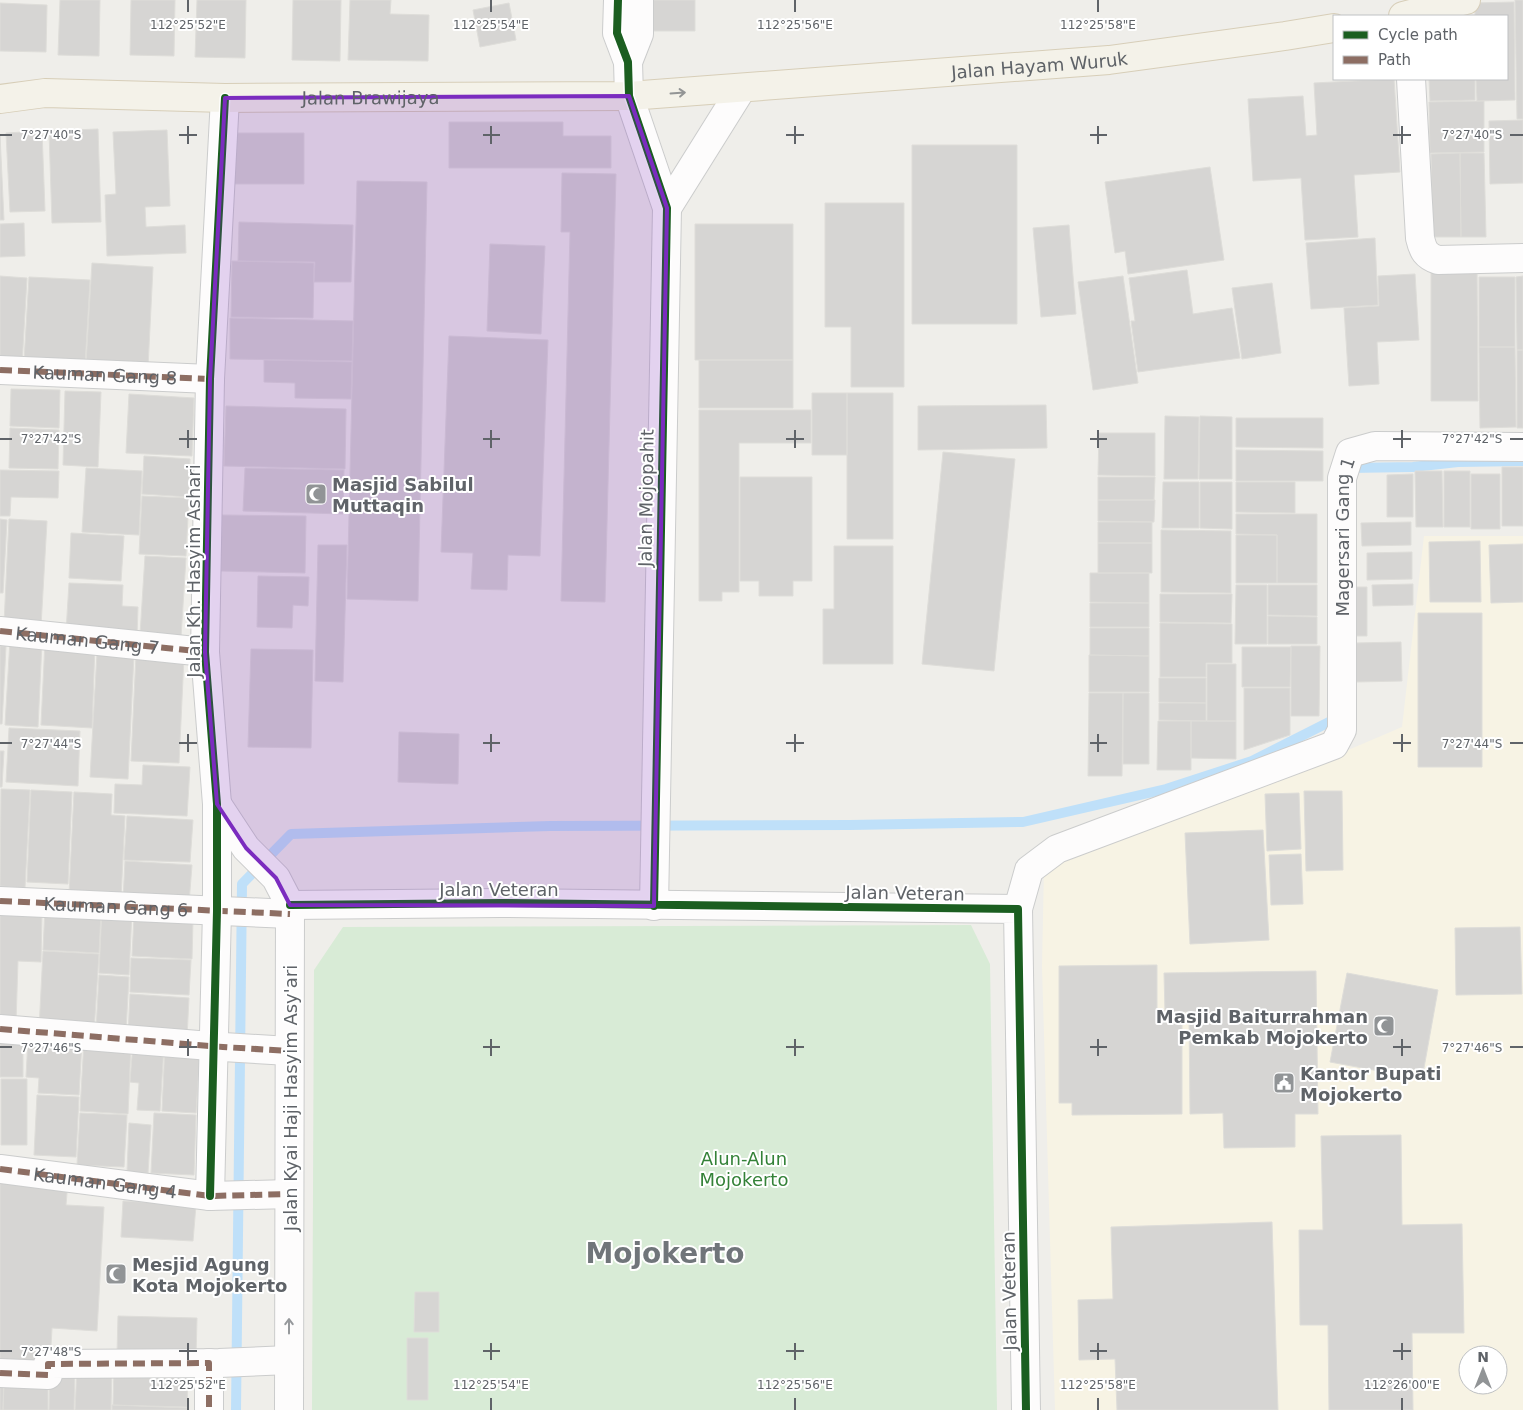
<svg xmlns="http://www.w3.org/2000/svg" width="1523" height="1410" font-family="'DejaVu Sans',sans-serif">
<rect width="100%" height="100%" fill="#efeeea"/>
<!-- commercial -->
<path fill="#f7f3e4" fill-rule="evenodd" d="M1424,536H1523V1410H1055L1042,967L1044,866L1299,771L1402,727ZM1468,1355H1498V1385H1468Z"/>
<!-- green -->
<path fill="#d8ebd6" d="M971,925L990,964L997,1410H312L314,970L343,927Z"/>
<g fill="none" stroke-linecap="round" stroke-linejoin="round">
<!-- stream -->
<path stroke="#bfe0f9" stroke-width="10" d="M1348,468L1413,467L1458,462L1523,461
M236,1410L242,884L291,834L550,826L850,825L1023,822L1166,789L1252,761L1341,716"/>
</g>
<!-- building -->
<path fill="#d6d5d3" stroke="#deddd9" d="M60,0H100L99,56L58,55Z
M131,0H175L174,56L130,55Z
M197,0H246L245,58L195,57Z
M293,0H341L340,61L292,60Z
M350,0H391L390,14L429,15L428,61L348,60Z
M649,0H695V31H648Z
M1515,0H1523V119H1517Z
M1514,2L1515,100L1477,101L1476,79H1507V16H1475V3Z
M0,3L47,5L46,52L0,51Z
M509,3L516,40L480,47L473,10Z
M1394,79L1400,172L1354,175L1358,237L1305,240L1301,178L1253,181L1248,99L1303,96L1306,136L1317,135L1314,83Z
M1429,79H1475V100L1430,101Z
M1484,101V152L1430,153L1429,102Z
M1523,120V183L1490,184L1489,121Z
M449,122H563V136H611V168H449Z
M98,129L101,222L52,223L49,131Z
M167,130L170,206L145,207L146,227L185,225L186,253L107,256L105,195L116,194L113,132Z
M42,131L45,211L10,212L6,133Z
M230,133H304V184H230Z
M0,135L4,220H0Z
M912,145H1017V324H912Z
M1460,153L1461,237H1433L1431,154Z
M1460,153H1484L1486,237H1461Z
M1210,167L1224,260L1128,274L1125,251L1115,253L1105,182Z
M562,173L616,174L605,602L561,601L570,232H561Z
M357,181L427,182L418,601L347,599Z
M825,203H904V387H851V327H825Z
M239,222L353,225L351,282H314L315,262L238,261Z
M24,223L25,256L0,257V224Z
M695,224H793V360H695Z
M1069,225L1076,314L1041,317L1033,228Z
M1375,238L1378,305L1311,309L1306,243Z
M490,244L545,246L541,334L487,331Z
M232,261L314,263L313,318L231,317Z
M92,263L153,267L148,367L86,364Z
M1431,265H1477L1478,401H1431Z
M1187,270L1193,314L1232,308L1240,358L1138,372L1131,321H1135L1129,278Z
M1415,274L1419,340L1377,342L1379,384L1349,386L1344,308L1379,306L1378,276Z
M0,276L27,278L22,365L0,364Z
M1123,276L1138,383L1093,390L1078,282Z
M1523,276V350H1517L1516,277Z
M29,277L90,280L85,365L24,361Z
M1479,277H1515V347H1479Z
M1272,283L1281,353L1242,359L1232,288Z
M230,318L353,321L352,361L230,359Z
M449,336L548,340L540,556L508,555L507,590L471,589L473,553L441,552Z
M1479,347H1515L1516,427L1480,428Z
M1517,350H1523V428H1517Z
M264,360L352,362L351,399L295,398V383L264,382Z
M699,360H793V408H699Z
M11,389L60,390L59,428L10,426Z
M65,391L101,392L98,467L63,465Z
M812,393H847V455H812Z
M847,393H893V539H847Z
M129,394L194,398L192,456L126,453Z
M1046,405L1047,448L918,450V406Z
M226,406L346,409L345,469L224,466Z
M699,410H811V443H739V592H722V601H699Z
M1165,416L1199,417L1198,479H1164Z
M1200,416L1232,417V479H1199Z
M1236,418H1323V448L1236,447Z
M10,428L59,430L58,469L9,468Z
M1099,433H1155V476L1098,475Z
M1236,450L1323,451V481H1236Z
M943,452L1015,459L994,671L922,664Z
M144,456L190,459L189,497L142,494Z
M1502,467H1523V526H1502Z
M86,468L142,471L139,535L82,532Z
M245,468L344,470L343,514L243,511Z
M0,470L59,471L58,498L11,497L10,516H0Z
M1415,471H1442L1443,527H1416Z
M1444,471H1470V527H1444Z
M1413,474V517H1387V475Z
M1471,474H1500V529H1471Z
M740,477H812V581H793V596H759V581H740Z
M1098,477H1155L1154,500H1098Z
M1163,482H1199V528H1162Z
M1200,482H1232V529L1200,528Z
M1236,482H1295V513L1236,512Z
M142,496L189,498L186,556L139,554Z
M1098,500H1155L1154,522L1098,521Z
M1236,514H1317V583H1277V535L1236,534Z
M222,515L306,516L305,573L221,571Z
M0,519L7,520L3,593H0Z
M9,519L47,521L41,626L4,624Z
M1098,522H1152V543H1098Z
M1411,522V545L1362,546L1361,523Z
M1161,530L1231,531V593L1161,592Z
M71,533L124,536L121,581L69,578Z
M1236,535H1277V583H1236Z
M1480,541L1481,602H1430L1429,542Z
M1098,543H1152V573H1098Z
M1523,544V602L1491,603L1489,545Z
M318,545H347L343,682L315,681Z
M834,546H893V664H823V609H834Z
M1412,552V579L1367,580V553Z
M145,556L186,558L181,637L140,635Z
M1090,573H1149V603L1090,602Z
M258,576L309,577L308,606L293,605L292,628L257,627Z
M69,583L123,585L122,606L138,607L137,636L66,632Z
M1413,584V605L1373,606L1372,585Z
M1236,585H1267V644H1235Z
M1268,585H1317V616L1268,615Z
M1352,587H1367V636H1352Z
M1160,594H1232L1231,623L1160,622Z
M1090,603H1149V627H1090Z
M1418,613H1482V767H1418Z
M1268,616L1317,617V644H1268Z
M1160,623L1232,624V663H1206V677H1160Z
M1090,628H1149V656L1090,655Z
M10,640L42,642L38,727L5,725Z
M45,642L95,644L92,728L41,725Z
M1401,642L1402,681L1355,682V643Z
M0,646H6L2,724H0Z
M1291,646H1320L1319,716H1291Z
M1242,647H1291L1290,687H1242Z
M251,649L313,650L311,748L248,747Z
M97,653L134,655L128,779L90,777Z
M136,655L184,657L179,763L131,761Z
M1089,655L1149,656V692H1089Z
M1207,664H1236V721H1207Z
M1159,678H1206V703L1159,702Z
M1244,688H1290V735L1244,750Z
M1089,693H1123L1122,776H1088Z
M1123,693H1149V764H1123Z
M1159,703H1206V721L1159,720Z
M1158,721H1191V770H1157Z
M1191,721H1236V759L1191,758Z
M9,728L80,731L78,786L6,782Z
M399,732L459,734L458,784L398,782Z
M0,751H4L2,787H0Z
M143,765L190,767L187,816L114,813L115,784L142,785Z
M1,789L30,790L25,888L0,886Z
M31,790L72,792L68,884L27,882Z
M1304,791H1342L1343,870L1306,871Z
M74,792L112,794L111,815L125,816L121,898L69,895Z
M1299,793L1301,849L1267,851L1265,794Z
M127,816L193,820L190,862L124,860Z
M1263,830L1269,940L1190,944L1185,833Z
M1301,854L1303,904L1271,905L1269,855Z
M125,861L192,865L189,903L123,900Z
M45,908L101,912L99,953L43,950Z
M102,909L132,911L129,975L99,973Z
M0,911L42,912L41,962L18,961L16,1023L0,1022Z
M134,917L193,919L192,959L132,956Z
M1520,927L1522,994L1456,995L1455,928Z
M43,951L99,954L94,1032L39,1029Z
M131,958L191,960L189,995L130,992Z
M1157,965V1017H1182V1114L1072,1115V1103H1059V966Z
M1316,971L1318,1114H1295V1147L1224,1148L1223,1113L1190,1114L1189,1012H1165L1164,973Z
M1347,973L1438,990L1422,1079L1330,1062Z
M99,975L129,977L126,1031L96,1029Z
M130,994L189,998L187,1038L128,1035Z
M0,1033H23V1077H0Z
M28,1039L82,1041L79,1095L38,1093L39,1078L26,1077Z
M84,1041L131,1043L128,1114L80,1111Z
M133,1043L164,1045L160,1111L137,1110L139,1083L130,1082Z
M165,1045L200,1046L196,1113L162,1111Z
M1,1079H27V1145H1Z
M37,1095L79,1097L76,1157L34,1155Z
M80,1113L127,1115L124,1167L77,1165Z
M154,1113L196,1115L194,1175L151,1173Z
M129,1123L151,1125L148,1173L127,1172Z
M1401,1135L1402,1225L1462,1224L1464,1333H1412L1413,1410H1329L1328,1325H1300L1299,1230H1323L1321,1136Z
M0,1177L68,1181L66,1205L104,1207L97,1331L52,1328L50,1363L0,1360Z
M123,1201L196,1205L193,1241L121,1237Z
M1272,1222L1278,1410H1117L1115,1359L1079,1360L1078,1300L1113,1299L1111,1227Z
M415,1292H439V1332H414Z
M118,1316L197,1318L196,1356L117,1354Z
M407,1338H428V1400H407Z
M50,1367L75,1368L74,1410H49Z
M77,1367L112,1368L111,1410H75Z
M114,1367L188,1369L187,1407L113,1405Z
M0,1374H4L3,1410H0Z
M4,1383L48,1384V1410H3Z
M112,1405L187,1408V1410H112Z"/>
<g fill="none" stroke-linecap="round" stroke-linejoin="round">
<!-- minor casing -->
<g stroke="#cbcccc" stroke-width="30">
<g id="minor">
<path d="M618,0L617,33L628,62L629,96L667,208L654,906"/>
<path d="M628,62L639,34V0"/>
<path d="M1411,79L1420,238C1423,251 1426,256 1438,260L1523,258"/>
<path d="M667,208L742,88"/>
<path id="s1" d="M0,370L210,379"/>
<path id="s2" d="M0,631L205,652"/>
<path d="M217,804L246,848L276,878L290,905L289,1410"/>
<path d="M0,901L290,914"/>
<path d="M290,905L500,903L1018,909L1026,1410"/>
<path id="s3" d="M1018,909L1029,870L1057,849L1334,745L1342,730V478L1350,453L1375,446L1523,447"/>
<path d="M0,1029L223,1047L289,1051"/>
<path d="M0,1169L210,1196L289,1194"/>
<path d="M210,1196L217,911V804L205,652L210,379L225,98"/>
<path d="M209,1363V1410"/>
<path d="M0,1373L48,1375V1364L219,1363L289,1360"/>
</g>
</g>
<!-- major casing -->
<g stroke="#d7ceb8" stroke-width="30">
<g id="major">
<path d="M1403,16L1466,0"/>
<path id="s4" d="M0,99L45,93L225,98L629,96L1109,60L1285,36L1334,28"/>
</g>
</g>
<!-- minor -->
<use href="#minor" stroke="#fdfcfc" stroke-width="28"/>
<!-- major -->
<use href="#major" stroke="#f4f2e9" stroke-width="28"/>
<!-- quiet -->
<g stroke="#8d6e63" stroke-width="6" stroke-dasharray="12 6" stroke-linecap="butt">
<path d="M0,370L210,379"/>
<path d="M0,631L205,652"/>
<path id="s5" d="M0,901L290,914"/>
<path d="M0,1029L223,1047L289,1051"/>
<path id="s6" d="M0,1169L210,1196L289,1194"/>
<path d="M0,1373L48,1375V1364L209,1363V1410"/>
</g>
<!-- cycleway casing -->
<g stroke="#fff" stroke-width="11">
<path id="cycleway" d="M618,0L617,33L628,62L629,96L667,208L654,906
M290,905L500,903L1018,909L1026,1410
M210,1196L217,911V804L205,652L210,379L225,98"/>
</g>
<!-- cycleway -->
<use href="#cycleway" stroke="#1b5e20" stroke-width="8"/>
</g>
<!-- one-way arrows -->
<defs><path id="oneway-shaft" d="M-6 0H5M1.5-3L5.5 0L1.5 3" fill="none" stroke-width="1.6" stroke-linecap="round" stroke-linejoin="round" transform="scale(1.25)"/></defs>
<use stroke="#939595" href="#oneway-shaft" transform="translate(678 93) rotate(-4)"/>
<use stroke="#96999c" href="#oneway-shaft" transform="translate(289 1326) rotate(-90)"/>
<!-- marked area -->
<path fill="#7b2cbf" fill-opacity="0.2" stroke="#7b2cbf" stroke-width="4" stroke-linejoin="round" d="M629,96L667,208L654,906L290,905L276,878L246,848L217,804L205,652L210,379L225,98Z"/>
<!-- ticks -->
<path fill="none" stroke="#5f6368" stroke-width="2" d="M188,0V12M491,0V12M795,0V12M1098,0V12M188,126V144M491,126V144M795,126V144M1098,126V144M1402,126V144M0,135H12M179,135H197M483,135H500M786,135H804M1090,135H1107M1393,135H1411M1510,135H1523M188,430V448M491,430V448M795,430V448M1098,430V448M1402,430V448M0,439H12M179,439H197M483,439H500M786,439H804M1090,439H1107M1393,439H1411M1510,439H1523M188,734V752M491,734V752M795,734V752M1098,734V752M1402,734V752M0,743H12M179,743H197M483,743H500M786,743H804M1090,743H1107M1393,743H1411M1510,743H1523M188,1039V1056M491,1039V1056M795,1039V1056M1098,1039V1056M1402,1039V1056M0,1047H12M179,1047H197M483,1047H500M786,1047H804M1090,1047H1107M1393,1047H1411M1510,1047H1523M188,1343V1360M491,1343V1360M795,1343V1360M1098,1343V1360M1402,1343V1360M0,1351H12M179,1351H197M483,1351H500M786,1351H804M1090,1351H1107M1393,1351H1411M188,1398V1410M491,1398V1410M795,1398V1410M1098,1398V1410M1402,1398V1410"/>
<!-- icons -->
<defs>
<g id="mosque-square" transform="scale(1.125)"><rect x="-9" y="-9" width="18" height="18" rx="4" fill="#919496" stroke="#fff"/><path d="M3.5-4.9A6 6 0 1 0 3.5 4.9A5 5 0 1 1 3.5-4.9Z" fill="#fff"/></g>
<g id="civic-square" transform="scale(1.125)"><rect x="-9" y="-9" width="18" height="18" rx="4" fill="#919496" stroke="#fff"/><path d="M-.6-6.5H3V-4.5H.6V-3L4-1V1h2V6H-6V1h2V-1L-.6-3ZM-1.2 2.5V6h2.4V2.5Z" fill="#fff"/></g>
</defs>
<g fill-rule="evenodd">
<use href="#mosque-square" x="316" y="494"/>
<use href="#mosque-square" x="1384" y="1026"/>
<use href="#civic-square" x="1284" y="1083"/>
<use href="#mosque-square" x="116" y="1274"/>
</g>
<g text-anchor="middle" dominant-baseline="central" stroke-width="4" stroke-linejoin="round" paint-order="stroke">
<!-- street labels -->
<g font-size="18" fill="#5f6368" stroke="#fff">
<text stroke="none"><textPath href="#s4" startOffset="1041">Jalan Hayam Wuruk</textPath></text>
<text stroke="none"><textPath href="#s4" startOffset="371">Jalan Brawijaya</textPath></text>
<text stroke="none"><textPath href="#s1" startOffset="105">Kauman Gang 8</textPath></text>
<text transform="translate(646 498) rotate(-89)">Jalan Mojopahit</text>
<text stroke="none"><textPath href="#s3" startOffset="582">Magersari Gang 1</textPath></text>
<text transform="translate(193 571) rotate(-90)">Jalan Kh. Hasyim Ashari</text>
<text stroke="none"><textPath href="#s2" startOffset="88">Kauman Gang 7</textPath></text>
<text x="499" y="889">Jalan Veteran</text>
<text transform="translate(905 893) rotate(1)">Jalan Veteran</text>
<text stroke="none"><textPath href="#s5" startOffset="116">Kauman Gang 6</textPath></text>
<text transform="translate(290 1098) rotate(-90)">Jalan Kyai Haji Hasyim Asy'ari</text>
<text stroke="none"><textPath href="#s6" startOffset="106">Kauman Gang 4</textPath></text>
<text transform="translate(1009 1291) rotate(-91)">Jalan Veteran</text>
</g>
<!-- poi labels -->
<g font-size="18" font-weight="bold" fill="#5f6368" stroke="#fff" text-anchor="start">
<text x="332" y="484">Masjid Sabilul<tspan x="332" dy="21">Muttaqin</tspan></text>
<text x="1368" y="1016" text-anchor="end">Masjid Baiturrahman<tspan x="1368" dy="21">Pemkab Mojokerto</tspan></text>
<text x="1300" y="1073">Kantor Bupati<tspan x="1300" dy="21">Mojokerto</tspan></text>
<text x="132" y="1264">Mesjid Agung<tspan x="132" dy="21">Kota Mojokerto</tspan></text>
</g>
<!-- park labels -->
<g font-size="18" fill="#348238" stroke="#fff">
<text x="744" y="1158">Alun-Alun<tspan x="744" dy="21">Mojokerto</tspan></text>
</g>
<!-- town labels -->
<g font-size="28" font-weight="bold" fill="#70757a" stroke="#fff">
<text x="665" y="1253">Mojokerto</text>
</g>
</g>
<g font-size="12" text-anchor="middle" fill="#5f6368" stroke="#fff" stroke-width="4" stroke-linejoin="round" paint-order="stroke">
<text x="188" y="29">112°25'52"E</text>
<text x="491" y="29">112°25'54"E</text>
<text x="795" y="29">112°25'56"E</text>
<text x="1098" y="29">112°25'58"E</text>
<text x="51" y="139">7°27'40"S</text>
<text x="1472" y="139">7°27'40"S</text>
<text x="51" y="443">7°27'42"S</text>
<text x="1472" y="443">7°27'42"S</text>
<text x="51" y="748">7°27'44"S</text>
<text x="1472" y="748">7°27'44"S</text>
<text x="51" y="1052">7°27'46"S</text>
<text x="1472" y="1052">7°27'46"S</text>
<text x="51" y="1356">7°27'48"S</text>
<text x="188" y="1389">112°25'52"E</text>
<text x="491" y="1389">112°25'54"E</text>
<text x="795" y="1389">112°25'56"E</text>
<text x="1098" y="1389">112°25'58"E</text>
<text x="1402" y="1389">112°26'00"E</text>
</g>
<!-- legend -->
<rect x="1333" y="15" width="175" height="65" fill="#ffffff" stroke="#bfc1c3"/>
<rect x="1343" y="31" width="25" height="8" fill="#1b5e20" stroke="#bfc1c3"/>
<text x="1378" y="40" font-size="15" fill="#5f6368">Cycle path</text>
<rect x="1343" y="56" width="25" height="8" fill="#8d6e63" stroke="#bfc1c3"/>
<text x="1378" y="65" font-size="15" fill="#5f6368">Path</text>
<!-- north arrow -->
<g transform="translate(1483 1370)"><circle r="24" fill="#ffffff" stroke="#bfc1c3"/>
<path d="M0-4L9 19L0 12L-9 19Z" fill="#919496"/>
<text y="-8" font-size="14" font-weight="bold" text-anchor="middle" fill="#5f6368">N</text>
</g>
</svg>
